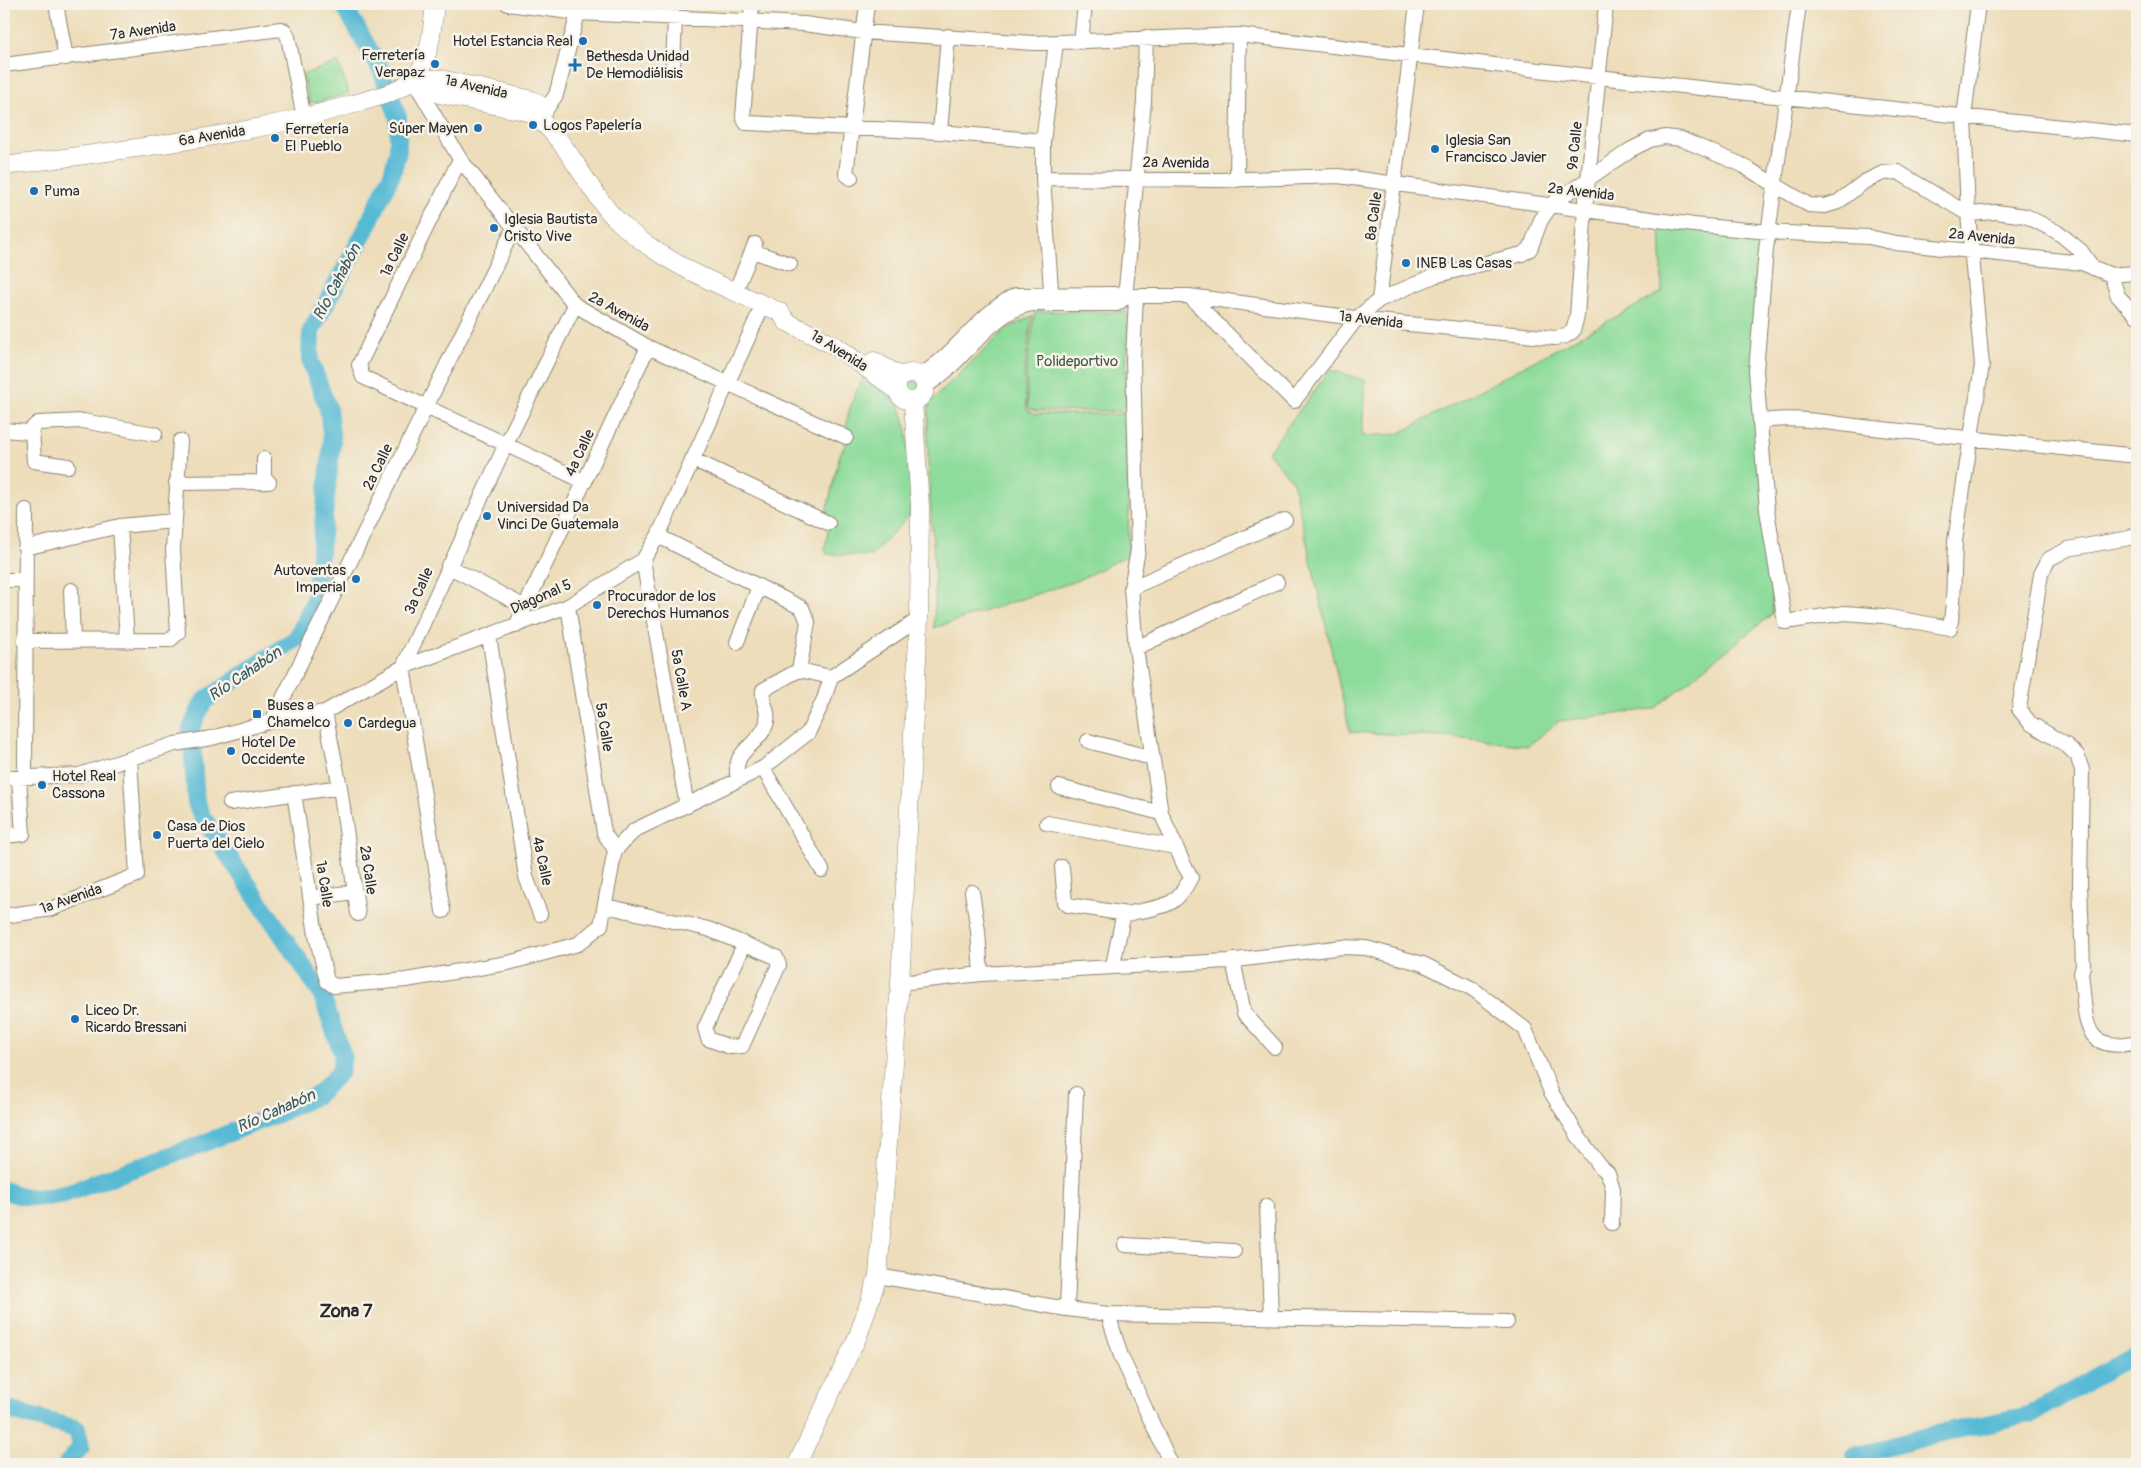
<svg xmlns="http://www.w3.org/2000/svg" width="2141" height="1468" font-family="Pangolin,sans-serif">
<rect width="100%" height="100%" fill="#f7f3e8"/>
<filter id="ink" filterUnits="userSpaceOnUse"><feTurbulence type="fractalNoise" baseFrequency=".02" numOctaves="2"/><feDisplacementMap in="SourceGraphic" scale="10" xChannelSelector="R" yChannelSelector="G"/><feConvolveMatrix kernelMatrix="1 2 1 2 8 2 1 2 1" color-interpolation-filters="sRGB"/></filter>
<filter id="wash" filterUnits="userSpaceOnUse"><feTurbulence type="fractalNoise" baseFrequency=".0096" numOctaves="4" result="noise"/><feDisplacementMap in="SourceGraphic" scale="20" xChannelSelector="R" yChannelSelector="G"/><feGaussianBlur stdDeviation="1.12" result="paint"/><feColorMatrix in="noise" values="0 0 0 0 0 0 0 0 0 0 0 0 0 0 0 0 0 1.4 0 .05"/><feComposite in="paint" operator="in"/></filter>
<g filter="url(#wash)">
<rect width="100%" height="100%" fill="#edddba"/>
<!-- green -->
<path fill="#8edc9b" stroke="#5c8463" d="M338,62L349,93L316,103L310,102L302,75Z
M1660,221L1763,234L1757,438L1773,613L1654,709L1559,721L1528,746L1463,738L1350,732L1293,482L1268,452L1330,370L1365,380L1362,436L1398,434L1662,292Z
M1035,311L1126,312L1128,321L1125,411H1035L1028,408L1026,373Z
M1032,316L1024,374L1027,410L1035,414H1124L1129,500L1128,555L1076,581L934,628C939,553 923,478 929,403L1005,330Z
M864,376L900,406L907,431L912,503L909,516L871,556L827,554L825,549L830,519L827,509L840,454L848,440C842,418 855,395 864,376Z
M905 388a7 7 0 1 1 14 0a7 7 0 1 1-14 0Z"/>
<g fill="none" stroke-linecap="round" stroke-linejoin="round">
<!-- river -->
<path stroke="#57bad5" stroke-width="18" d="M4,1190C28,1200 38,1199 64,1194L199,1145L275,1115L317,1095L340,1072L343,1056L321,993L203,818L196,803L191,728L204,701L297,638L315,599L332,442L328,408L310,361L311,331L363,235L392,174L398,151V117L381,70L343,4
M4,1409L77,1429L81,1447L67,1464
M1855,1456L1936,1434L2030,1415L2111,1368L2137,1356"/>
</g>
</g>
<g filter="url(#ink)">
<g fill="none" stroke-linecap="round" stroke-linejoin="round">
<!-- minor casing -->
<g stroke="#8c8472" stroke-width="16">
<path id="minor" d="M56,4L66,58
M508,4L578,13L804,24L863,32L1034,43L1239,35L1598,77L2137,135
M752,4L743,117L746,123L940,132L1043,141
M1799,4L1766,249L1756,371L1767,510L1785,622L1845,613L1884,616L1950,628L1953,604L1955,541L1982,365L1968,214L1964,117L1978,4
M1081,42L1085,4
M4,65L281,29L285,31L288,37L304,118
M673,68L675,18
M413,79L460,159L575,305L648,347L846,437
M541,117L556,95L578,13
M940,132L948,36
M460,159L359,365L363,377L585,482
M851,178L846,174L867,4
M1043,178L1220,180L1338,176L1694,225L1769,232L1869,237L1896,243L2082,263L2111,275L2134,273L2137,270
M1237,180L1239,35
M752,251L790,264
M2111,275L2118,296L2137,316
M735,292L755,244
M1189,296L1294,401L1357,318L1379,300L1417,4
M1125,298L1144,101L1146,37
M1379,300L1434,276L1522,254L1530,249L1541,220L1552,204L1630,150L1650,140L1665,137L1681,139L1740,164L1809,205L1825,206L1838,202L1864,182L1883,173L1898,172L1968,214L1996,212L2026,216L2059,233L2081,251L2093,268
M1052,303L1043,178V141L1056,43
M919,376C956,355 977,314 1016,295L1114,294L1125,298
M925,386C963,366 989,311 1032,304H1117L1125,298L1136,296H1189L1377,321L1555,338L1566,336L1573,331L1577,316L1585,209L1606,4
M1760,422C1792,414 1839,425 1873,428C1961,437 2049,446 2137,456
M32,429L34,461L68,466
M4,430L28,432L38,423L83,421L155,434
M264,459V482
M692,459L828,523
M176,483L269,482
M120,526L127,641
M2137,533L2129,538L2068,549L2049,559L2041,574L2019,709L2030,723L2066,745L2077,755L2082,770L2080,885L2083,966L2081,973C2087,1014 2078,1056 2137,1042
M658,536L802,608L808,622L799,670L831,677
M25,548L120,526L174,521
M643,560L687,806
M448,566L525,607
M4,580H24
M1131,588L1285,520
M71,590L73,640
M568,606L604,833L615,850
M516,626L648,347
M489,636L526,877L540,914
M24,641L170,640L178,633L173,550L180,441
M737,642L759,587
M1136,648L1277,582
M325,712L340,787L358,914
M272,721L514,228
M1088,741L1152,758
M763,768L822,870
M4,778L79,775L175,744L212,738L272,721L325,712L403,667L568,606L643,560L658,536L763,305
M25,778L26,510
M738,779C731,749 757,748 766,725C771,712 761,703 763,690L799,670
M1059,787L1161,813
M294,793L316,935L327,981L334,986L406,980L508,963L578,944L601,925L615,850L635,830L763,768L808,733L824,699L831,677L919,619
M230,803L340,787
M1047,823L1175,847
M4,836L23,834L19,778
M1062,867L1065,902L1068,905L1127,914
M972,892L978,931L981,974
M310,898L354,892
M606,906L708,929L776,957L779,965L742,1046L730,1047L708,1039L705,1028L744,945
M443,911L403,667L506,444L575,305
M4,916L51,909L137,875L130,759
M1233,960L1244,1013L1275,1047
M1113,965L1123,917C1128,913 1134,912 1141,911C1169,906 1178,903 1191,877L1184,865L1161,813L1136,648L1131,588L1138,550L1133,359L1136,296
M900,983L981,974L1228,961L1343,947L1366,948L1423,964L1473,989L1525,1029L1551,1092L1580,1139L1600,1166L1608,1173L1613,1189L1612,1223
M1267,1206L1271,1316
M1125,1245L1234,1251
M878,1276L1067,1309L1108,1314L1507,1322
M1067,1309L1076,1094
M1108,1314L1121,1356L1171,1464"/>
</g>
<!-- major casing -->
<g stroke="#8c8472" stroke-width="19">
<path id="major" d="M413,79L439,94L529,112C566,136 583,183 612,215C658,263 721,285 780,312L787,322L837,347L898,391
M414,79H441L532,100L545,108
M4,166C120,150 238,138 350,105C370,99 399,93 413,79C431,62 432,27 435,4
M874,361L902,377
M897 387a14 14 0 1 1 28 0a14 14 0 1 1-28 0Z
M797,1464L858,1336L878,1276L900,983L919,619L920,507L913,401"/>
</g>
<!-- minor -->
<use href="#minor" stroke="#fff" stroke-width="14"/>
<!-- major -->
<use href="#major" stroke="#fff" stroke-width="18"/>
</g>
</g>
<!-- markers -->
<g fill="#1f6fb2" stroke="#f7f3e8" stroke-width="2">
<circle cx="583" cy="41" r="5"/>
<circle cx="435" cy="64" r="5"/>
<path d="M572.5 57.5h5v5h5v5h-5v5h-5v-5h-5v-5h5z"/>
<circle cx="533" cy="125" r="5"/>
<circle cx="478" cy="128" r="5"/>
<circle cx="275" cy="138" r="5"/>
<circle cx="1435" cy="149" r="5"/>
<circle cx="34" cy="191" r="5"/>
<circle cx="494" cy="228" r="5"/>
<circle cx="1406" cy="263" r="5"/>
<circle cx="487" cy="516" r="5"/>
<circle cx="356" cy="579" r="5"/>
<circle cx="597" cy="605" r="5"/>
<rect x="252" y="709" width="10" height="10" rx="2.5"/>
<circle cx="348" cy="723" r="5"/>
<circle cx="231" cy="751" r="5"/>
<circle cx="42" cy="785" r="5"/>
<circle cx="157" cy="835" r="5"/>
<circle cx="75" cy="1019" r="5"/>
</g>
<g text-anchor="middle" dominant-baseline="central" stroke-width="5" stroke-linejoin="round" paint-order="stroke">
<!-- street labels -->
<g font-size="15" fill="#2b2b2b" stroke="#f7f3e8">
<text transform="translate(143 31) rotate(-8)">7a Avenida</text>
<text transform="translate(476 87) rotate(13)">1a Avenida</text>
<text transform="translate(212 136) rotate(-9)">6a Avenida</text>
<text transform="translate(1575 146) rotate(-84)">9a Calle</text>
<text transform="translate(1176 163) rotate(1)">2a Avenida</text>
<text transform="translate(1581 192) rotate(7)">2a Avenida</text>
<text transform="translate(1374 216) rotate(-82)">8a Calle</text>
<text transform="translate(1982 237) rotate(6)">2a Avenida</text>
<text transform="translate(395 255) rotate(-64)">1a Calle</text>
<text transform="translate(619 312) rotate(29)">2a Avenida</text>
<text transform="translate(1371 320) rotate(7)">1a Avenida</text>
<text transform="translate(839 351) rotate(32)">1a Avenida</text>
<text transform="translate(580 453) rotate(-65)">4a Calle</text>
<text transform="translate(378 467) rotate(-64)">2a Calle</text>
<text transform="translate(419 591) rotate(-66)">3a Calle</text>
<text transform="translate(541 597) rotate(-24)">Diagonal 5</text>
<text transform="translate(681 680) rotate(80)">5a Calle A</text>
<text transform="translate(604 727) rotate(81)">5a Calle</text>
<text transform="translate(542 861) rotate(78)">4a Calle</text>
<text transform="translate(368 870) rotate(82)">2a Calle</text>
<text transform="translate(324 884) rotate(81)">1a Calle</text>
<text transform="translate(71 899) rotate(-19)">1a Avenida</text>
</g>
<!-- poi labels -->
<g font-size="15" fill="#2b2b2b" stroke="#f7f3e8" text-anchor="start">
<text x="573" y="41" text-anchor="end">Hotel Estancia Real</text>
<text x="425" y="55" text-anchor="end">Ferretería<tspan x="425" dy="17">Verapaz</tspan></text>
<text x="586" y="56">Bethesda Unidad<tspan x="586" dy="17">De Hemodiálisis</tspan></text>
<text x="543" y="125">Logos Papelería</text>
<text x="468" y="128" text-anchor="end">Súper Mayen</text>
<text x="285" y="129">Ferretería<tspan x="285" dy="17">El Pueblo</tspan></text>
<text x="1445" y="140">Iglesia San<tspan x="1445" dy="17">Francisco Javier</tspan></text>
<text x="44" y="191">Puma</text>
<text x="504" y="219">Iglesia Bautista<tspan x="504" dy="17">Cristo Vive</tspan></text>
<text x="1416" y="263">INEB Las Casas</text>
<text x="497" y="507">Universidad Da<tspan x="497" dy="17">Vinci De Guatemala</tspan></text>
<text x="346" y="570" text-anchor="end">Autoventas<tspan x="346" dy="17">Imperial</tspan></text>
<text x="607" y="596">Procurador de los<tspan x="607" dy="17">Derechos Humanos</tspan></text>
<text x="267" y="705">Buses a<tspan x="267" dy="17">Chamelco</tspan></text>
<text x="358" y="723">Cardegua</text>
<text x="241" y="742">Hotel De<tspan x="241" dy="17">Occidente</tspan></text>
<text x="52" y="776">Hotel Real<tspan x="52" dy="17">Cassona</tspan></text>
<text x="167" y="826">Casa de Dios<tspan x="167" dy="17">Puerta del Cielo</tspan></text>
<text x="85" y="1010">Liceo Dr.<tspan x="85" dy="17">Ricardo Bressani</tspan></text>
</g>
<!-- park labels -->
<g font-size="15" fill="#445747" stroke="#f7f3e8">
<text x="1077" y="361">Polideportivo</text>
</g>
<!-- water labels -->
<g font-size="16" font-style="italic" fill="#38565e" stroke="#f7f3e8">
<text transform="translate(337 282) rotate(-62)">Río Cahabón</text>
<text transform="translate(245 674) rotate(-34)">Río Cahabón</text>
<text transform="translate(276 1111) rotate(-24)">Río Cahabón</text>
</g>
<!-- quarter labels -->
<g font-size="18" font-weight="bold" fill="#2b2b2b" stroke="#f7f3e8">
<text x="346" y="1311">Zona 7</text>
</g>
</g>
<!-- margin -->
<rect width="2141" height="1468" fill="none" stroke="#f7f3e8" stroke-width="20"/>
</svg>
